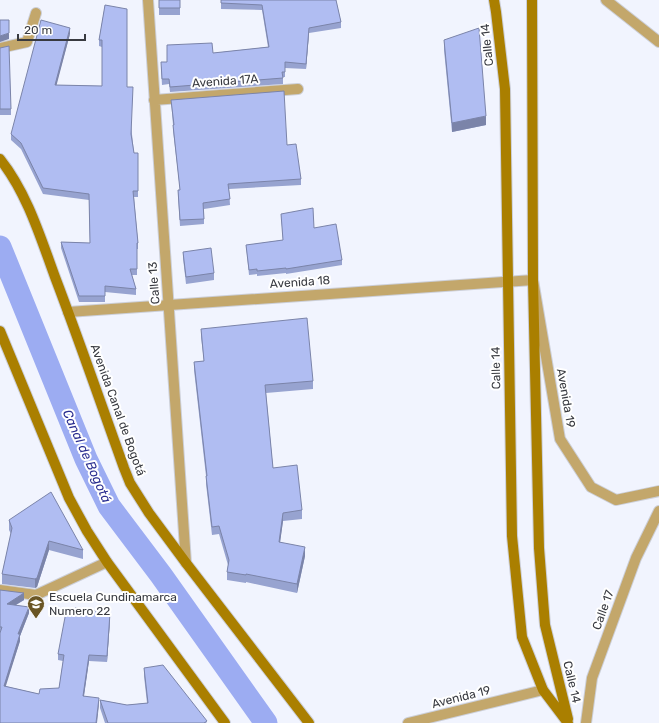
<svg xmlns="http://www.w3.org/2000/svg" width="659" height="723" font-family="Rubik,sans-serif">
<rect width="100%" height="100%" fill="#f1f4fe"/>
<g fill="none" stroke-linecap="round" stroke-linejoin="round">
<!-- canal -->
<path stroke="#9cacf2" stroke-width="23" d="M0,247L86,459L109,506L161,575L266,723"/>
<!-- street casing -->
<g stroke="#cccfd8" stroke-width="12">
<path id="street" d="M148,0L186,563
M606,0L659,42
M0,48L27,42L36,13
M154,100L298,89
M68,312L533,280L560,439L591,487L616,500L659,491
M0,590L36,595L107,562
M408,723L543,690
M586,723L592,678L636,558L659,511"/>
</g>
<!-- secondary casing -->
<g stroke="#cccfd8" stroke-width="12">
<path id="secondary" d="M494,0L496,12L505,89L512,536L522,637L543,690L568,723
M532,0L533,280L539,548L545,625L568,719
M0,159C27,193 40,236 55,277C79,340 101,404 124,468L130,483L149,513L186,563L309,723
M0,331L69,498L87,531L107,562L225,723"/>
</g>
<!-- street -->
<use href="#street" stroke="#c3a76b" stroke-width="10"/>
<!-- secondary -->
<use href="#secondary" stroke="#aa7f00" stroke-width="10"/>
</g>
<!-- wall -->
<path fill="#97a3d0" d="M159,0H180V15H159Z
M336,0L341,22V28L309,33L306,69L285,68V77H283V84L170,92L169,84L162,85L161,67L167,62L213,53L268,47L262,10L221,9V3Z
M105,5L127,87L134,153H138V197H134L138,243V249H137V275H132L136,289V295L105,292V302H79L61,248V242L90,243L89,200L43,194L21,149L11,140V134L70,34L56,85L102,86V47L99,46V40Z
M444,40L486,125L452,132L444,50Z
M0,48L11,109V115H0Z
M171,100L287,145L301,179V185L229,189L230,205L204,209V224L180,226L178,196V190H180L173,130V125Z
M281,214L314,228L342,260V265L286,274V273L257,276V274L249,275L246,245L283,240Z
M183,252L214,273V280L186,284L183,258Z
M201,329L313,381V389L266,393L273,468L302,510V519L283,521L280,542L305,556L297,593L246,582V583L227,580V572L228,565L219,534L212,535L206,484V476L194,370V362L204,361L201,337Z
M9,520L83,550V559L49,550L37,587L35,588L2,584V574L11,534L9,530Z
M0,590L24,600L16,605L29,613L20,636V641L5,686L39,694L59,688L63,661L58,660V654L110,620L107,662L89,661L84,696L99,704L0,723Z
M144,668L207,723H105L100,708V700L127,705L147,703L144,676Z"/>
<!-- shaded-wall -->
<path fill="#7b84a9" d="M70,28V34L55,91V85Z
M309,28V33L306,69V64Z
M9,33V39L0,42V36Z
M486,116V125L452,132V123Z
M283,513V521L279,550V542Z
M49,541V550L37,587L35,588V579Z
M305,547V556L297,593V584Z
M24,593V600L7,610V604Z
M29,607V613L20,636V641L4,692V686L18,634Z
M110,613V620L107,662V656Z
M89,655V661L83,702V696Z
M99,698V704L97,723H96Z"/>
<!-- building -->
<path fill="#b0bdf2" stroke="#7b84a9" d="M159,0H180V8H159Z
M221,0H336L341,22L309,28L306,64L285,62V72H282L283,78L170,87L169,79H162L161,62H167V45L212,43L213,53L269,47L262,5L221,3Z
M105,5L127,9V87H133L131,134L134,153H138V191H133L138,243H137V269H130L136,289L105,286V296H79L61,242L90,243L89,194L43,188L21,143L11,134L41,20L70,28L55,85L102,86V40H99Z
M0,20H9V33L0,36Z
M479,28L486,116L452,123L444,40Z
M9,46L11,109H0V48Z
M284,91L287,145L296,144L301,179L228,184L230,199L203,203L204,219L180,220L178,190H180L173,125H174L171,100Z
M313,208L314,228L336,224L342,260L286,269V268L257,271V269L249,270L246,245L283,240L281,214Z
M211,248L214,273L186,277L183,252Z
M307,318L313,381L265,385L273,468L297,465L302,510L283,513L279,542L305,547L297,584L246,574V575L227,572L229,560L219,526L212,527L206,476H207L194,362L204,361L201,329Z
M51,492L83,550L49,541L37,578L35,579L2,574L12,528L9,520Z
M0,590L24,593L7,604L29,607L18,634H20L4,686L39,694L40,689L59,688L64,655L58,654L66,612L75,613V608L110,613L107,656L89,655L83,696L99,698L96,723H0V633L2,627H0Z
M163,665L207,721L204,723H108L100,700L127,705L148,703L144,668Z"/>
<!-- icons -->
<defs>
<g id="school-pin" transform="scale(0.9)"><path d="M0 17L-7.5 6A9.5 9.5 0 1 1 7.5 6Z" fill="#6a5524" stroke="#fff"/><path d="M0-5L7-2L0 1L-7-2ZM-4 1L0 2.5L4 1V4Q0 6-4 4Z" fill="#fff"/></g>
</defs>
<g fill-rule="evenodd">
<use href="#school-pin" x="36" y="604"/>
</g>
<g text-anchor="middle" dominant-baseline="central" stroke-width="4" stroke-linejoin="round" paint-order="stroke">
<!-- street labels -->
<g font-size="12" fill="#383a40" stroke="#fff">
<text transform="translate(487 45) rotate(-96)">Calle 14</text>
<text transform="translate(225 81) rotate(-4)">Avenida 17A</text>
<text transform="translate(300 282) rotate(-4)">Avenida 18</text>
<text transform="translate(154 283) rotate(-94)">Calle 13</text>
<text transform="translate(496 368) rotate(-91)">Calle 14</text>
<text transform="translate(566 398) rotate(80)">Avenida 19</text>
<text transform="translate(118 410) rotate(70)">Avenida Canal de Bogotá</text>
<text transform="translate(603 610) rotate(-70)">Calle 17</text>
<text transform="translate(572 682) rotate(77)">Calle 14</text>
<text transform="translate(461 697) rotate(-14)">Avenida 19</text>
</g>
<!-- poi labels -->
<g font-size="12" fill="#383a40" stroke="#fff" text-anchor="start">
<text x="49" y="597">Escuela Cundinamarca<tspan x="49" dy="14">Numero 22</tspan></text>
</g>
<!-- water labels -->
<g font-size="13" font-style="italic" fill="#2a2e90" stroke="#fff">
<text transform="translate(87 456) rotate(66)">Canal de Bogotá</text>
</g>
</g>
<!-- scale -->
<path d="M18 34v6h67v-6" fill="none" stroke="#383a40" stroke-width="2"/>
<text x="24" y="34" font-size="12" fill="#383a40" stroke="#ffffff" stroke-width="3" paint-order="stroke">20 m</text>
</svg>
